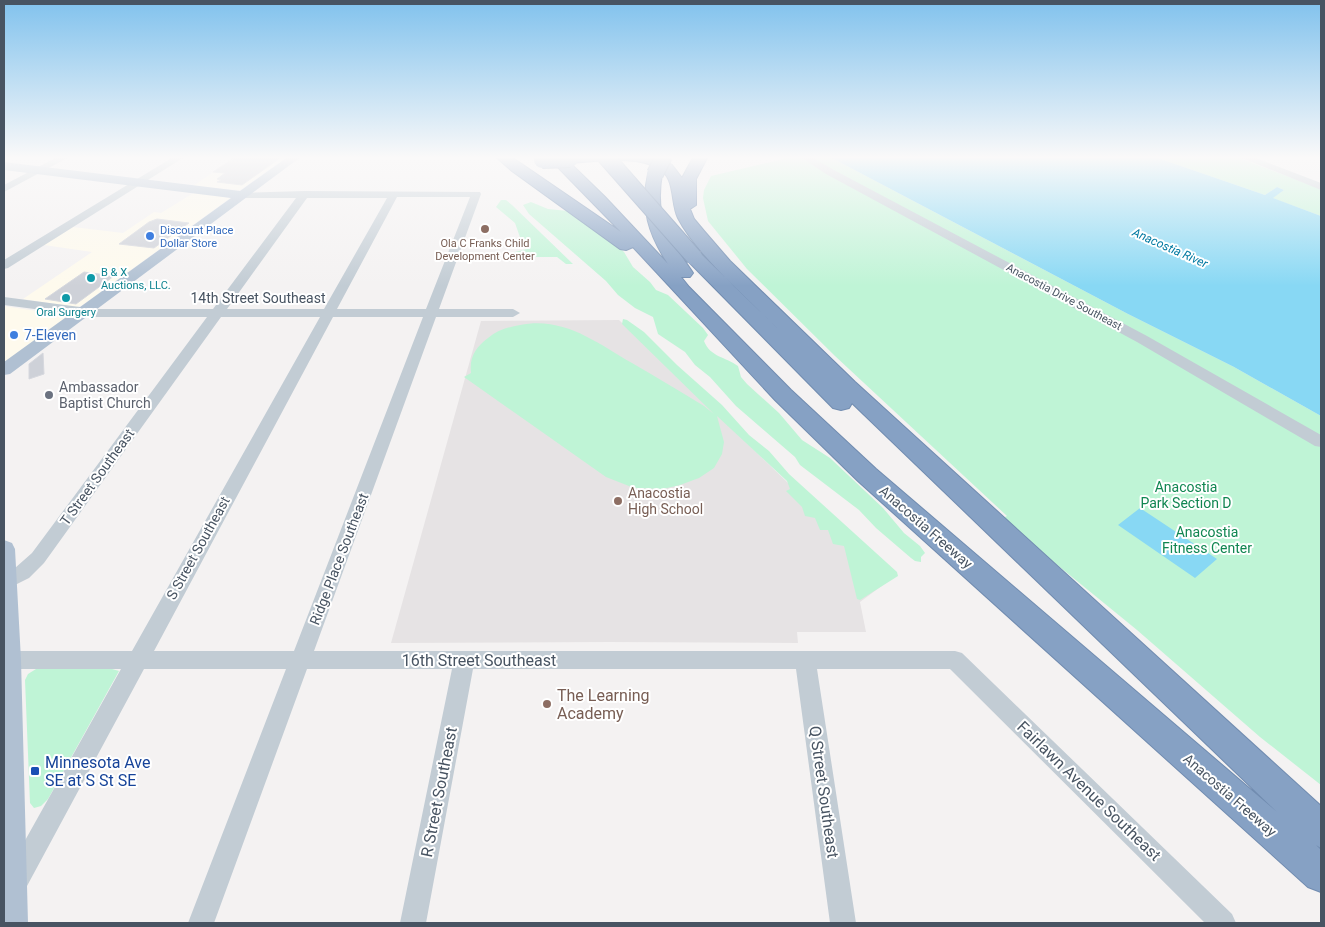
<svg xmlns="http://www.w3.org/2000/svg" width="1325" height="927" font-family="Roboto,sans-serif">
<rect width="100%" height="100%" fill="#f4f2f2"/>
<!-- commercial -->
<path fill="#fefaed" d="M237,156H288L240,190L193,186Z
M195,192L230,198L81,306L76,307L23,299L92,252L44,245L73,227L123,233L154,212L161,213Z
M4,306L63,315L67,317L4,363Z"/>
<!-- education -->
<path fill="#e6e3e4" d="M619,320L784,479L887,582L860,602L866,632H797L798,643L609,642L391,643L481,321Z"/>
<!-- green -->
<path fill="#bff4d6" d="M785,156H828L1128,314L1234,367L1321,416V785L1260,737L1137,630L1001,519L1007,516L835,356L747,269L708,221L703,198L704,190L711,176L788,158Z
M1152,156H1234L1321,189V216L1272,198L1284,190L1277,187L1265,195Z
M501,200H506L512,205L573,264H566L557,257H507L511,253L531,248L522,243L515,223L496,207Z
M531,202L548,209L568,211L612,240L624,252L633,267L650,282L656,290L668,295L703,328L708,335L704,341C710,357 726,357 738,366L741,377L747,384L779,413L802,440L830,458L883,508L904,533L920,546L925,553L921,557V562L915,561L911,558L876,528L859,510L800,465L795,457L736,406L710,377L695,365L685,352L658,334L653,317L635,308L618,295L606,281L529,214L523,205Z
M623,319L627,320L644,332L677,365L722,405L749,435L769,451L789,474L897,572L898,576L860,600L857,599L844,546L833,544L828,530H820L815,518L805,516L802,507L786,491L790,489L787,481L717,416L724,442L722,454L714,468L699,478L680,485L663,489L634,488L606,477L464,377L471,373C469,357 476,347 488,338C498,330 508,327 520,325C563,316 596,342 632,363C656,377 680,391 704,406L714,414L622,324Z
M36,669H112L119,671L48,799L41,806L34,808L30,803L25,680L28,674Z"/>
<!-- water -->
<path fill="#88d8f4" d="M828,156H1152L1265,195L1277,187L1284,190L1273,198L1321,216V416L1234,367L1128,314Z
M1140,508L1217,559L1195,578L1118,525Z"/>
<!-- building -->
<path fill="#ced1d8" stroke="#d6d8de" d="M237,156H283L242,185L217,182L221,180L217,179L225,173L213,172Z
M157,219L189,223L154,248L119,244L149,222Z
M84,272L114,276L76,304L45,299Z
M43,353L44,374L29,379V364Z"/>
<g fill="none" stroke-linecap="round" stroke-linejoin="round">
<!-- highway casing -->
<g stroke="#718cb0" stroke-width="2">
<path id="highway" d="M495,156H510L621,232L547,156H562L564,158L566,156H651L672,165L682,178L694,156H708L696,179V205L690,209L694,219L704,231L730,261L855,382L1321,806V848L1316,845L1321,850V892L1308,887L858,481L775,400L633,247L626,250L620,249L512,171ZM607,160C625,160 646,159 662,171C675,181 671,204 678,218C697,255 747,298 777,328L700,253L694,252L688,253L685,257L688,261L833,408L841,410L849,408L852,403L1277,812L876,469L791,390L689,287L681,277H690L693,273C669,238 654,219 662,174L660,171H650L648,174C640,208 649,235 668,264L605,197L570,163Z"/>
</g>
<!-- minor -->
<path fill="#c2ccd4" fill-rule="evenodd" d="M59,156H71L4,192V185Z
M175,156H186L8,268L4,269V260Z
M799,156H810L834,170L1147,336L1321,435V447L1315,446L1137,342L826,174Z
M1237,156H1250L1321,183V190Z
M304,191L480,192L481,194L439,309H513L520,313L513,317H436L314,651H955L962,653L1232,914L1236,923H1205L950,669H817L856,923H830L796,669H473L426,923H400L452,669H307L214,923H188L286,669H144L13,912L4,916V878L121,669H4V651H132L320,317H221L44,563L29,578L5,590L4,574L15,568L32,553L207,317H95L4,305V297L95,309H213L296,198H242L237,195L238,193ZM397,197H470L426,309H337ZM307,198H387L324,309H227ZM333,317H423L294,651H154Z"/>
<!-- major -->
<path fill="#b0c0d2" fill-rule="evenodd" d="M289,156H302L10,374L4,375V362L231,198L4,170V162L240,191Z
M4,540L12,543L15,549L21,660L28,923H4Z"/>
<!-- highway -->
<use href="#highway" fill="#86a1c4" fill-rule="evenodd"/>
<!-- highway-bridge casing -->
<g stroke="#718cb0" stroke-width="18" stroke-linecap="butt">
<path id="highway-bridge" d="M605,156L694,257
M542,160L570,159
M655,174L664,156"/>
</g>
<!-- highway-bridge -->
<use href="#highway-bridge" stroke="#86a1c4" stroke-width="16"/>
</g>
<!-- sky -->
<linearGradient id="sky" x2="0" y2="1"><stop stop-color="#81c2ed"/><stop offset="0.55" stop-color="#faf9f9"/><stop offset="1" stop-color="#faf9f9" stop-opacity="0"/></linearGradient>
<rect width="1325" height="286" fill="url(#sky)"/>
<!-- markers -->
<g fill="#8d6e63" stroke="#fff" stroke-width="2">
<circle cx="485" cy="229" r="5"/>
<circle cx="618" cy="501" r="5"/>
<circle cx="547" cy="704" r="5"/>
</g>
<g fill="#3f7fe0" stroke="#fff" stroke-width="2">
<circle cx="150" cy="236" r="5"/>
<circle cx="14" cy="335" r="5"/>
</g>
<g fill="#0f9aa8" stroke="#fff" stroke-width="2">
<circle cx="91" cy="278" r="5"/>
<circle cx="66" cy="298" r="5"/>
</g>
<circle fill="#6b7280" stroke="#fff" stroke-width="2" cx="49" cy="395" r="5"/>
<rect fill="#1a4fb4" stroke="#fff" stroke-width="2" x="30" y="766" width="10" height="10" rx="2.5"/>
<g text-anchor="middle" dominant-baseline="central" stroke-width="4" stroke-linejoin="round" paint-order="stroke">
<!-- far-shop labels -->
<g font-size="11" fill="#366cbe" stroke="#fff" text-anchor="start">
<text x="160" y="230">Discount Place<tspan x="160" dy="13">Dollar Store</tspan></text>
</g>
<!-- far-education labels -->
<g font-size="11" fill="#785e54" stroke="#fff">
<text x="485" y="243">Ola C Franks Child<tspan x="485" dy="13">Development Center</tspan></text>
</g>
<!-- far-culture labels -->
<g font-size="11" fill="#0d838f" stroke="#fff" text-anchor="start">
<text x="101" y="272">B &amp; X<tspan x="101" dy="13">Auctions, LLC.</tspan></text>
<text x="66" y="312" text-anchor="middle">Oral Surgery</text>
</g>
<!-- far-street labels -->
<g font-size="11" fill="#485462" stroke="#fff">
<text transform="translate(1064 297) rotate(28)">Anacostia Drive Southeast</text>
</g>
<!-- far-water labels -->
<g font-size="12" font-style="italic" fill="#037aa2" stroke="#fff">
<text transform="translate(1170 248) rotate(24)">Anacostia River</text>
</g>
<!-- street labels -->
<g font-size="14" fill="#485462" stroke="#fff">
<text x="258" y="298">14th Street Southeast</text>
<text transform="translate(97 477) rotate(-54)">T Street Southeast</text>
<text transform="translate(926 527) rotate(41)">Anacostia Freeway</text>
<text transform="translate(198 548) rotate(-61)">S Street Southeast</text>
<text transform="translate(339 559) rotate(-69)">Ridge Place Southeast</text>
<text transform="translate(1230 795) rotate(41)">Anacostia Freeway</text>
</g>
<!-- shop labels -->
<g font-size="14" fill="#366cbe" stroke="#fff" text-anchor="start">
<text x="24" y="335">7-Eleven</text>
</g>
<!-- worship labels -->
<g font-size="14" fill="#5b616d" stroke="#fff" text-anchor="start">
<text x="59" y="387">Ambassador<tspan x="59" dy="16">Baptist Church</tspan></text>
</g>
<!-- park labels -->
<g font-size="14" fill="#108651" stroke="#fff">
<text x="1186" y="487">Anacostia<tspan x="1186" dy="16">Park Section D</tspan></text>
<text x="1207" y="532">Anacostia<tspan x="1207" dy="16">Fitness Center</tspan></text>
</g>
<!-- education labels -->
<g font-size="14" fill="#785e54" stroke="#fff" text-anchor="start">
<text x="628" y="493">Anacostia<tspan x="628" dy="16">High School</tspan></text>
</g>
<!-- near-street labels -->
<g font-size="16" fill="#485462" stroke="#fff">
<text x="479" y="660">16th Street Southeast</text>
<text transform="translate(1089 791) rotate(44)">Fairlawn Avenue Southeast</text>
<text transform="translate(439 792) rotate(-79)">R Street Southeast</text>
<text transform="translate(824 792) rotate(82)">Q Street Southeast</text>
</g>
<!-- near-education labels -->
<g font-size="16" fill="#785e54" stroke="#fff" text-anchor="start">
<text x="557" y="695">The Learning<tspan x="557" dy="18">Academy</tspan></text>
</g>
<!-- near-transit labels -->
<g font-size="16" fill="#164399" stroke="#fff" text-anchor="start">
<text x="45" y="762">Minnesota Ave<tspan x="45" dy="18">SE at S St SE</tspan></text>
</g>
</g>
<!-- border -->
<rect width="1325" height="927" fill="none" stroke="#485462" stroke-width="10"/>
</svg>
